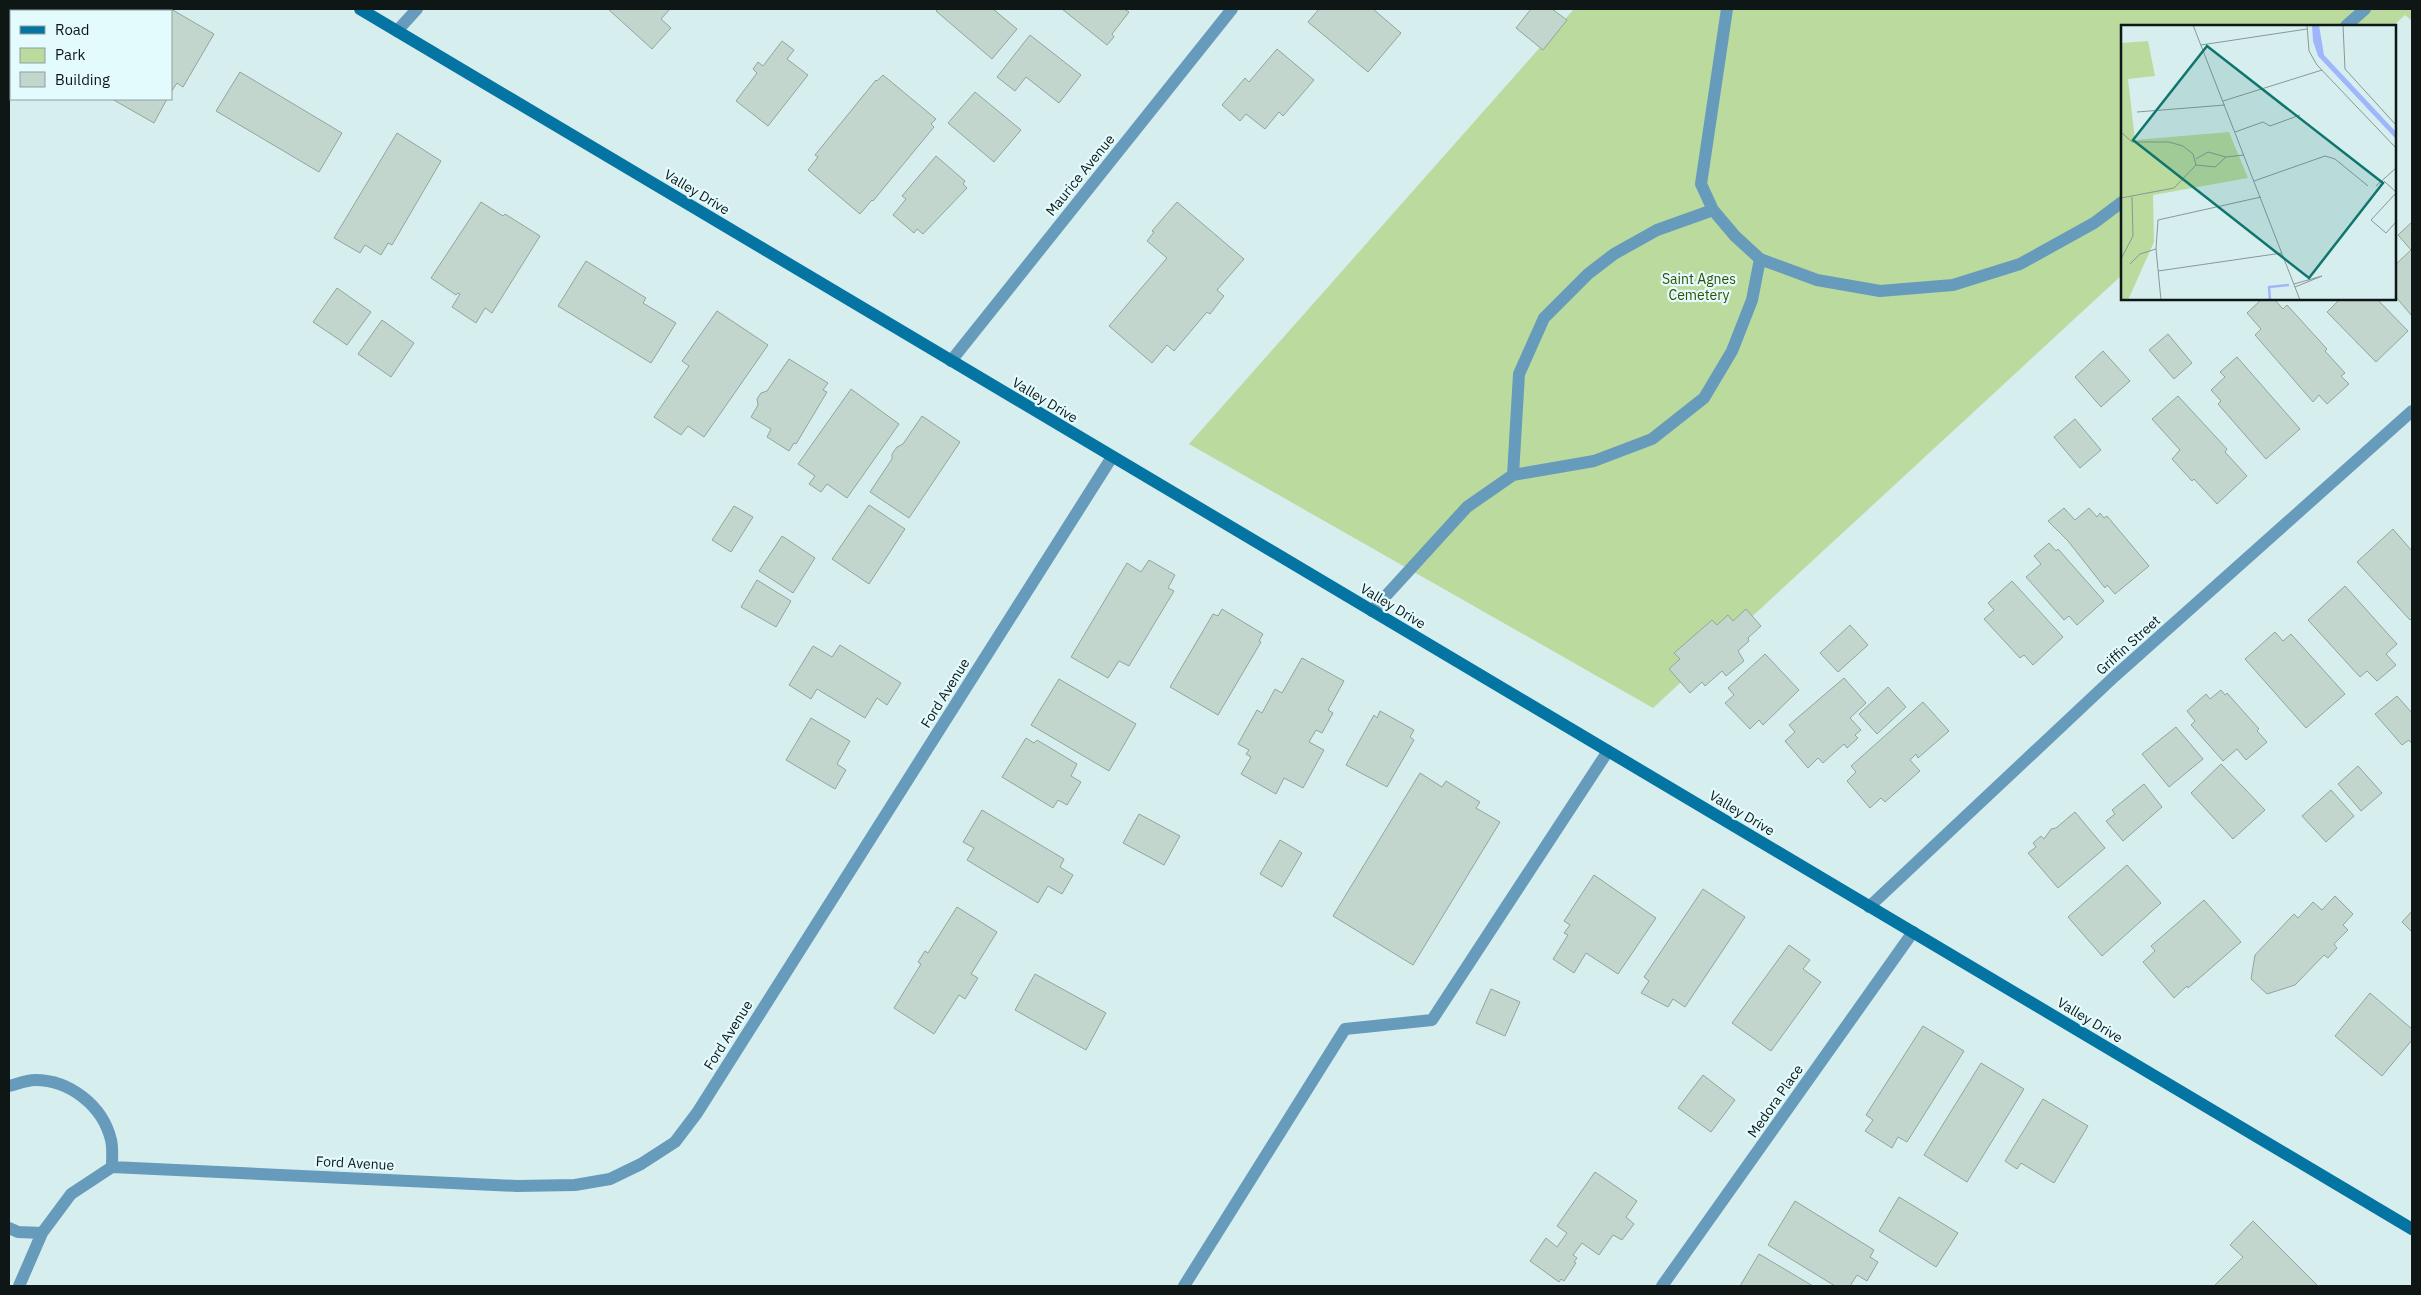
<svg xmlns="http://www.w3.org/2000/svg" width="2421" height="1295" font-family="'IBM Plex Sans',sans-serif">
<rect width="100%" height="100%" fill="#d7eeef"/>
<!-- green -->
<path fill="#bada9e" d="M1574,9H2412V21L2405,15L2393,26H2122V275L1653,708L1189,444Z"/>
<!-- building -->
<path fill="#c2d6cd" stroke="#92a59c" d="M9,9H52L50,11H11V32L9,30Z
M164,9H171L214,34L183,87L177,83L171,92V11H162Z
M608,9H670L661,19L671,28L652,49Z
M938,9H993L1017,29L992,59L936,11Z
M1062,9H1124L1129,12L1112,34L1114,37L1107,45Z
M1319,9H1373L1401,33L1368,72L1308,22Z
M1531,9H1552L1567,20L1543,50L1516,28Z
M1030,35L1081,75L1059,103L1026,77L1015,91L997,77Z
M782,41L794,50L787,59L808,75L768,126L736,101L757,73L753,69L758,62L763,66Z
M1277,49L1314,80L1283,116L1279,112L1265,129L1246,114L1240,121L1222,105L1245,78L1249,82Z
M240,72L342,133L319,172L216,111Z
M883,75L936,119L931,124L934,127L873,201L872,200L860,214L808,170L818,157L815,155L876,80L877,81Z
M975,92L1021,130L994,162L948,123Z
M112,99H167L154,123Z
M397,133L441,161L392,245L388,243L381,255L365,245L360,253L334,238Z
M936,156L965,181L963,184L967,188L923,234L917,229L914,233L893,215L906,199L902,196Z
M481,202L503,216L505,214L540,236L492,313L485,308L476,323L452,307L460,294L458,293L456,295L431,278Z
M1177,202L1244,259L1217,290L1224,296L1210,314L1207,312L1174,351L1167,345L1152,363L1109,326L1167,258L1147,241L1154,232L1152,231Z
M2412,222V316L2395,296V265L2411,250L2398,235Z
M586,261L646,298L643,303L676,323L651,363L558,306Z
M337,288L371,312L347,345L313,322Z
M2262,299H2274L2283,309L2287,305L2327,349L2325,351L2345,373L2341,376L2349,384L2327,404L2319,395L2313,402L2255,335L2261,329L2247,313Z
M2340,299H2377L2408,331L2376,362L2327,312Z
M717,311L768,345L704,437L688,426L681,435L654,417L689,366L682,361Z
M382,320L414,343L391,377L358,354Z
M2168,334L2192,363L2174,379L2149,350Z
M2103,351L2130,381L2101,407L2075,377Z
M2237,357L2300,429L2266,459L2218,404L2221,401L2211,390L2225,377L2220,372Z
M789,359L828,383L823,390L827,392L796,444L794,443L789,451L767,437L771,429L751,417L758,405L757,399L761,393L767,391Z
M851,389L899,424L847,498L827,484L821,492L809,484L815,476L798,464Z
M2178,396L2227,449L2225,452L2247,476L2217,504L2194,479L2192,481L2172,459L2180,450L2152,419Z
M922,416L960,442L909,518L870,492L892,459V454L897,447L903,444Z
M2075,419L2101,450L2080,468L2054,437Z
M869,505L905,529L869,584L832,559Z
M734,506L753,517L731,552L712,540Z
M2064,508L2075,520L2089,508L2097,517L2100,513L2104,518L2107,516L2149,566L2115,594L2107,585L2105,588L2068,541L2048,521Z
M2393,529L2412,551V618L2410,620L2357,562Z
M782,536L815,558L793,593L759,571Z
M2049,543L2056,551L2058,549L2104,601L2077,625L2069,616L2064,620L2026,577L2041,564L2034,556Z
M1149,560L1175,575L1168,588L1174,591L1129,666L1119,661L1108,678L1071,657L1127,563L1141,572Z
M757,580L791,601L776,627L741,607Z
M2012,581L2063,637L2033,665L2024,655L2020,658L1984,619L1994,610L1988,603Z
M2345,586L2397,644L2386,654L2396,665L2377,681L2367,671L2360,677L2308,620Z
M1222,609L1263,634L1259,641L1261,642L1218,715L1170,687L1213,614L1218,616Z
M1746,609L1761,626L1748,638L1749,641L1738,651L1744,661L1726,676L1722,671L1705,686L1702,682L1690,693L1669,669L1680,659L1674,653L1712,620L1717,625L1728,615L1733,621Z
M1850,625L1868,645L1838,672L1820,653Z
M2275,632L2283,641L2291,634L2345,694L2306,728L2245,659Z
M840,645L901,683L887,705L877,698L865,718L817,689L811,699L789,685L813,646L832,657Z
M1765,654L1799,690L1763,725L1759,720L1750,729L1725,703L1734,695L1728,688Z
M1302,658L1344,681L1328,710L1333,713L1322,733L1316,730L1309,742L1324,750L1303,788L1284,778L1276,794L1241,774L1251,757L1246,754L1249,750L1238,744L1257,710L1262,713L1275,689L1282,693Z
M1844,678L1866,703L1850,718L1861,730L1855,735L1858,738L1847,748L1844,744L1823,763L1818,758L1808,768L1785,741L1795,732L1789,725Z
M1059,679L1136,724L1109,771L1031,725Z
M1888,687L1906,707L1877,734L1859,714Z
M2221,690L2225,695L2227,693L2259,729L2257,731L2267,742L2246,760L2237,749L2223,761L2191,725L2195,721L2187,711L2206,694L2210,699Z
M2397,696L2412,713V744L2409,740L2402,745L2375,714Z
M1923,702L1949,731L1918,758L1916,754L1910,760L1920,771L1885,802L1881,798L1870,808L1847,781L1856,772L1851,766Z
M1380,711L1414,730L1410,737L1414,740L1387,787L1346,765L1374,715L1377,718Z
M811,718L850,741L837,764L846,770L835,789L786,760Z
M2176,727L2203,759L2169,787L2142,754Z
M1026,738L1034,743L1037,740L1077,764L1071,776L1081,782L1067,805L1058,800L1053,808L1002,777Z
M2221,764L2265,810L2233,839L2191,793Z
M2358,766L2382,793L2361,811L2338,784Z
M1420,773L1442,787L1446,781L1480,802L1476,808L1500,822L1413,965L1333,916Z
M2144,784L2162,807L2123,841L2106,821L2115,814L2112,810Z
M2331,790L2354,816L2326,842L2302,816Z
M982,810L1064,859L1060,867L1073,875L1062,894L1048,886L1038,903L967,860L974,848L963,842Z
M2075,812L2105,848L2058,888L2028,853L2036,847L2033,843L2041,836L2044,839L2051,829L2056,828Z
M1139,814L1180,836L1164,865L1123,843Z
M1280,840L1302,853L1282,887L1260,874Z
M2127,865L2161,903L2102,956L2068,917Z
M1594,875L1656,918L1618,974L1586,953L1574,973L1553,959L1568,935L1564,933L1570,925L1564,921Z
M1703,889L1745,917L1685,1007L1673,999L1668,1007L1641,993L1649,981L1644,977Z
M2335,896L2353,914L2343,925L2348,930L2334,944L2337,948L2328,958L2324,955L2295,985L2267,994L2251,979L2255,955L2294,914L2298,918L2313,902L2322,910Z
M2204,900L2241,942L2188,988L2187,986L2174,998L2143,962L2155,951L2151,946Z
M957,907L997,932L971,974L978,978L965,999L959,995L934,1034L894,1008L921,964L918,962L925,951L928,953Z
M2412,911V932L2402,922Z
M1789,945L1810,960L1803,969L1821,982L1771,1051L1732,1023Z
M1035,974L1106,1013L1086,1050L1015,1010Z
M1491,989L1520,1002L1505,1036L1476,1023Z
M2370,993L2412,1029V1040L2382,1076L2335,1036Z
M1923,1026L1964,1051L1907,1142L1898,1137L1892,1148L1865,1131L1873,1120L1866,1115Z
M1981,1063L2024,1089L1967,1182L1924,1155Z
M1703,1075L1735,1100L1711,1132L1678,1108Z
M2043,1099L2088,1126L2054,1183L2021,1163L2017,1169L2005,1161Z
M1595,1172L1637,1201L1626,1217L1634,1224L1622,1240L1613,1235L1599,1255L1582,1243L1573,1255L1577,1258L1574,1262L1576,1263L1564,1281L1561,1279L1559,1282L1530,1261L1546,1238L1557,1247L1567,1233L1557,1226Z
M1899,1197L1958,1233L1936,1267L1879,1231Z
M1795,1201L1874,1250L1870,1257L1878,1262L1867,1281L1857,1275L1850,1286H1835L1768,1245Z
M2253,1221L2318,1286H2214L2243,1257L2230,1245Z
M1759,1254L1813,1286H1740Z"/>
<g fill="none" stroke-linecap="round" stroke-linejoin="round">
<!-- service -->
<path stroke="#669bbb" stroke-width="12" d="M1727,9L1701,184L1713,210L1735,236L1760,259L1817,280L1880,291L1953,285L2020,264L2094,223L2122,202
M2346,26L2365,9
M1513,475L1519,374L1544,318L1588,274L1614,254L1657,230L1713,210
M1372,611L1467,507L1513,475L1594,461L1652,439L1704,398L1732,351L1752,300L1760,259
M1184,1286L1345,1029L1432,1020L1608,751"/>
<!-- minor -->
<path stroke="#669bbb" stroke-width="12" d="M397,31L417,9
M951,361L1232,9
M1869,907L2115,676L2412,411
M9,1086C17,1084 27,1080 35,1080C70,1080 103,1106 111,1140C113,1148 112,1159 112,1167L71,1194L42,1233L18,1232L9,1228
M112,1167L517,1186L575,1185L610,1179L641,1164L675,1142L697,1113L1112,457
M19,1286L42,1233
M1662,1286L1913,932"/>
<!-- secondary -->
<path stroke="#0474a2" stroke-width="12" d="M360,9L2412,1229"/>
</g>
<g text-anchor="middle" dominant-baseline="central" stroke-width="4.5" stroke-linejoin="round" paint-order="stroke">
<!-- street labels -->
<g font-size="14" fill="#0e1616" stroke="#e4fbfd">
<text transform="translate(1080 175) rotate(-51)">Maurice Avenue</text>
<text transform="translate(697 192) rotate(31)">Valley Drive</text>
<text transform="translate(1045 400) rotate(31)">Valley Drive</text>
<text transform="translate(1393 606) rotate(31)">Valley Drive</text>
<text transform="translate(2128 645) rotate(-42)">Griffin Street</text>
<text transform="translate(945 693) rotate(-58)">Ford Avenue</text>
<text transform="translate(1742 813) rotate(31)">Valley Drive</text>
<text transform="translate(2090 1020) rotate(31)">Valley Drive</text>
<text transform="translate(728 1035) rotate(-58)">Ford Avenue</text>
<text transform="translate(1775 1101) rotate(-55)">Medora Place</text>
<text transform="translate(355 1163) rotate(3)">Ford Avenue</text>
</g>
<!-- park labels -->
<g font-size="14" fill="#305000" stroke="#e4fbfd">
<text x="1699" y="279">Saint Agnes<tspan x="1699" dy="16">Cemetery</tspan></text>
</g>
</g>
<!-- overview -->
<g transform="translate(2121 25)">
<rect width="275" height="275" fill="#d7eeef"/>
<path d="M27,16L34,51L7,54L14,115L108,107L127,153L32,170L33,217L7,275H0V18Z" fill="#bada9e"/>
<path d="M191,0H198L203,30L275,107V114L197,31L192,16Z" fill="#9fb6fc"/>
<path fill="none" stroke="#9fb6fc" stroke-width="2.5" d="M149,275L148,262L168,260"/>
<path fill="none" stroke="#879898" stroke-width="1" d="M72,0L179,275M186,0L188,26L196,40L275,123M222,0L224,44L275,100M80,20L186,4M102,76L201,45M16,87L104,80M0,107L11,117H48L62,121L72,129L75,140L53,163L0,173M114,107L142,97L149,101L179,90M75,134L87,127L105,132L123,130M75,140L94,142L105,132M133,156L204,131L214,134L247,161M263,156L275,167M255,161L275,143M275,168L250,195L265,208L275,197M0,234L12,211L11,172M9,239L19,229L35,224M37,246L161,228M173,259L201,251L174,262M40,275L35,224L37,195L140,172"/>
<path fill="#0f766e" fill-opacity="0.15" stroke="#0f766e" stroke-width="2.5" d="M86,21L262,158L188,253L12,115Z"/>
<rect width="275" height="275" fill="none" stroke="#0e1616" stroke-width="2.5"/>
</g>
<!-- border -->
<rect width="2421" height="1295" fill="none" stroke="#0e1616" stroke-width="20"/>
<!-- legend -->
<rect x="10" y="10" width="162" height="90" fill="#e4fbfd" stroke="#8e9fa1"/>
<rect x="20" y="26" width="25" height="8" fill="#0474a2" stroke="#8e9fa1"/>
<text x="55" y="35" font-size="15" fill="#0e1616">Road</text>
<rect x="20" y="48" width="25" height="15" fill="#bada9e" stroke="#8e9fa1"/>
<text x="55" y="60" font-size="15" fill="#0e1616">Park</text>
<rect x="20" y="72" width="25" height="15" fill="#c2d6cd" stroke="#8e9fa1"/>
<text x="55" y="85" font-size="15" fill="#0e1616">Building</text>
</svg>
